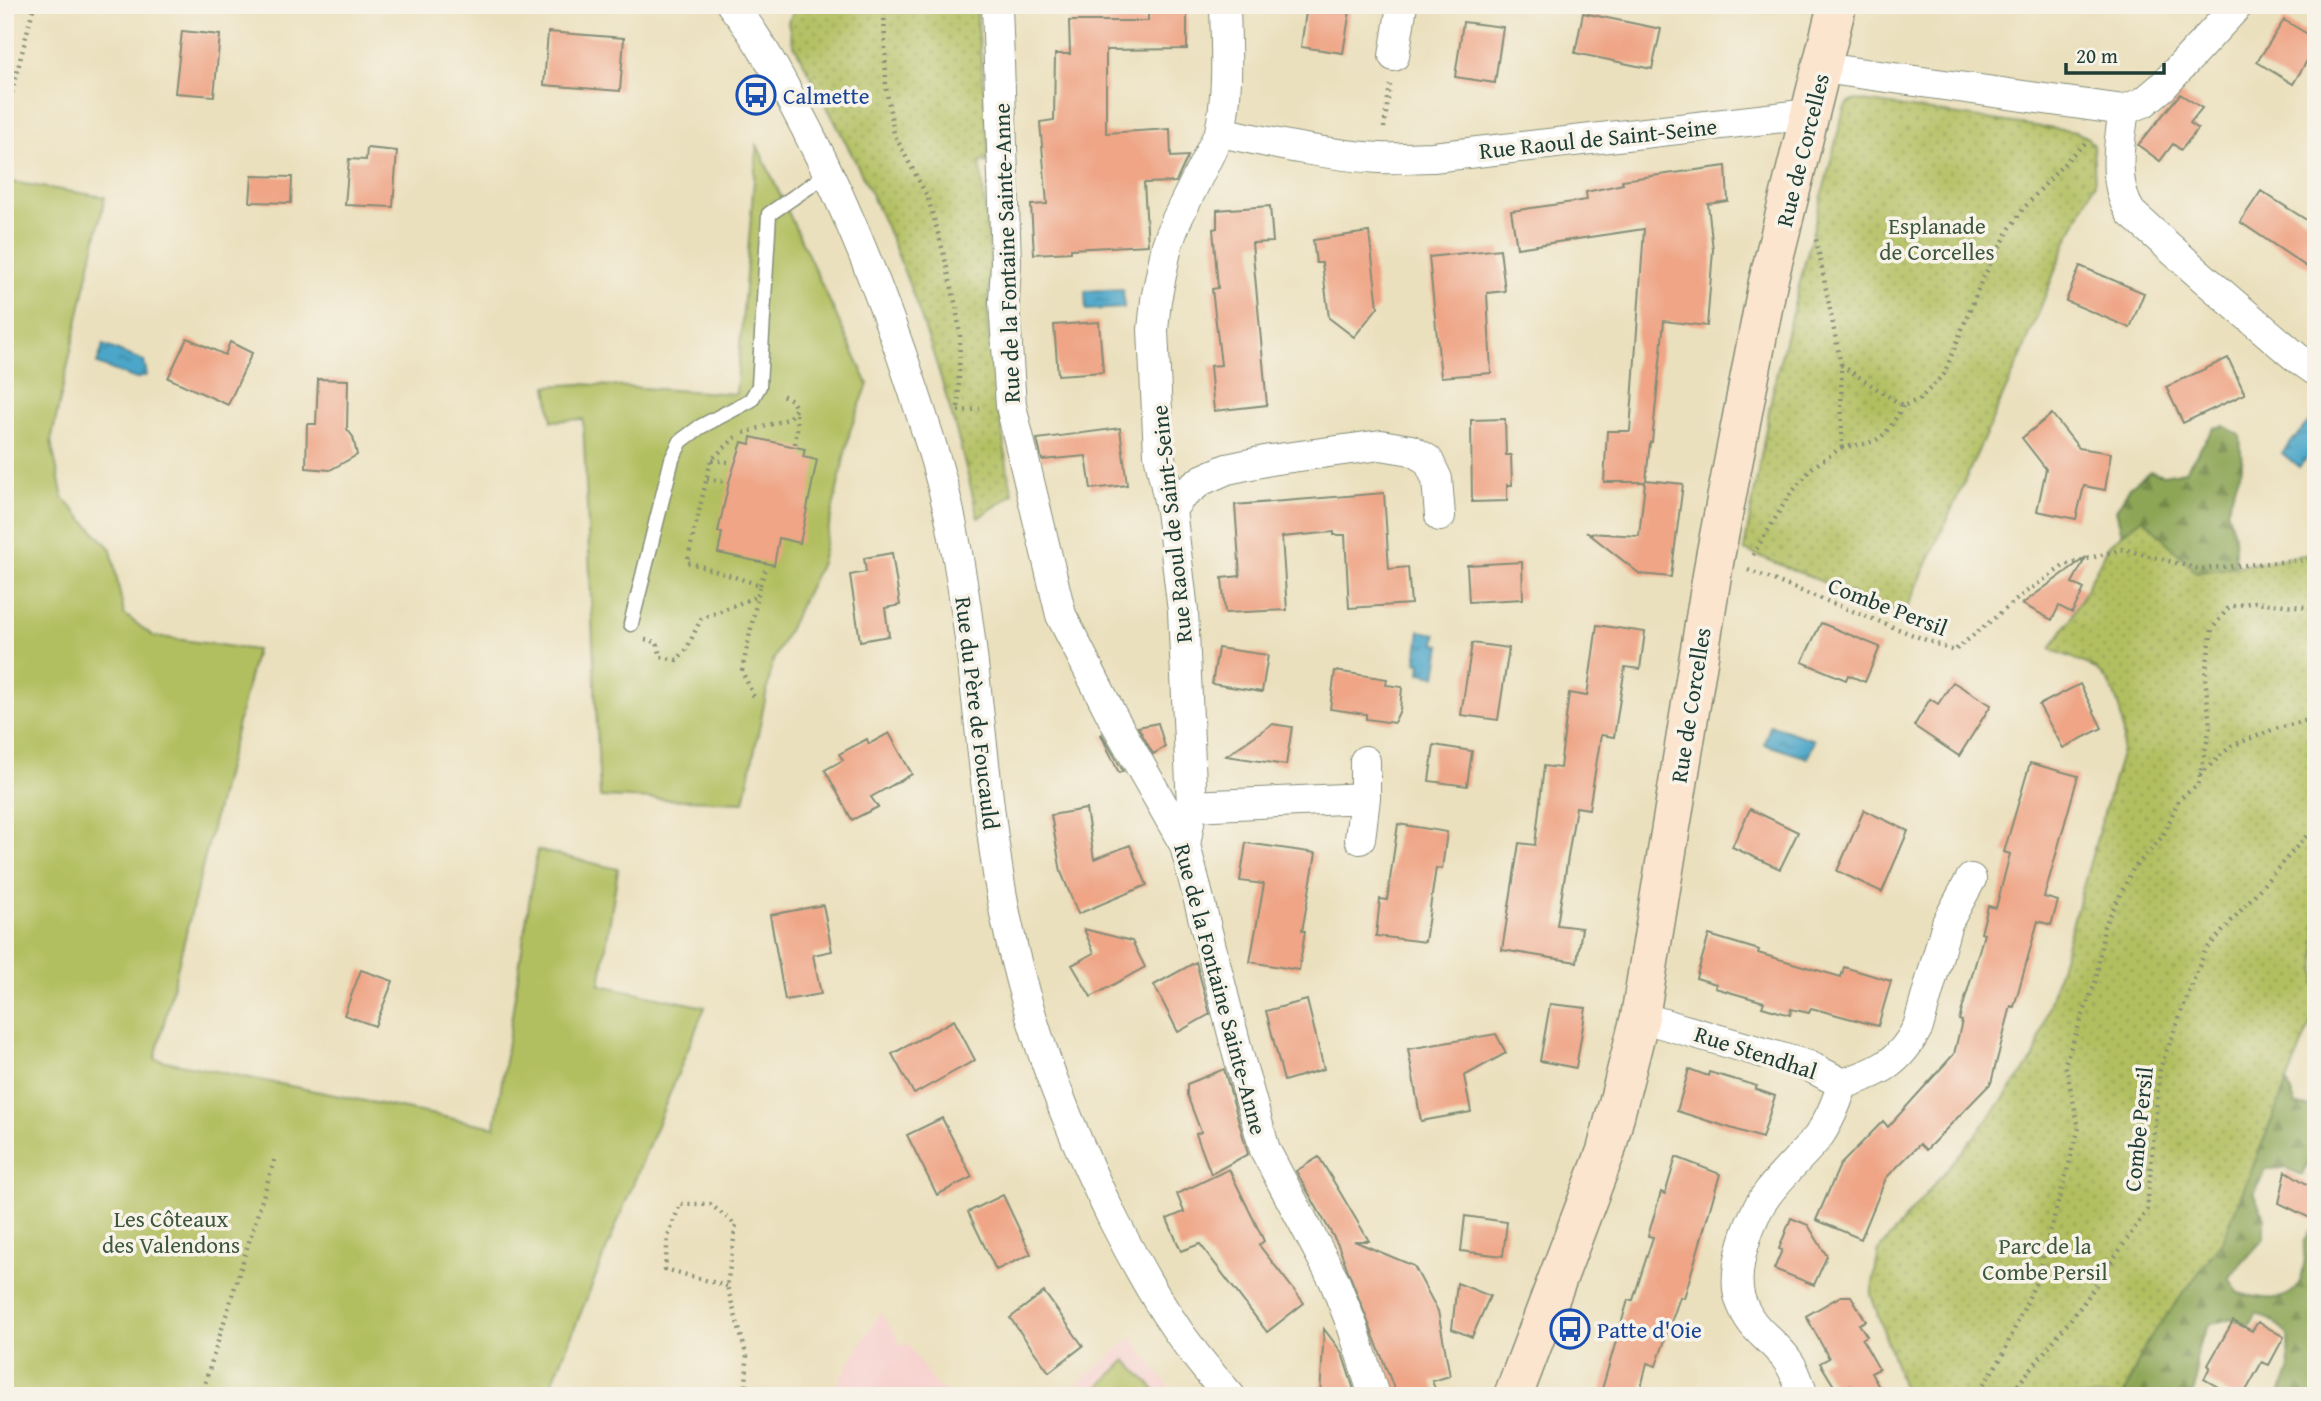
<svg xmlns="http://www.w3.org/2000/svg" width="2321" height="1401" font-family="'Gentium Book Plus',serif">
<defs>
<pattern id="forest-firs" width="22" height="20" patternUnits="userSpaceOnUse" patternTransform="scale(1.75)"><rect width="22" height="20" fill="#8da657"/><path d="M5 1l3.5 6h-7zM16 11l3.5 6h-7z" fill="#738849"/></pattern>
<pattern id="park-dots" width="8" height="8" patternUnits="userSpaceOnUse" patternTransform="scale(1.75)"><rect width="8" height="8" fill="#b2bf61"/><path d="M2 2h.1M6 6h.1" fill="none" stroke="#909c51" stroke-width="1.8" stroke-linecap="round"/></pattern>
<pattern id="water-ripples" width="26" height="14" patternUnits="userSpaceOnUse" patternTransform="scale(1.75)"><rect width="26" height="14" fill="#4ba6c9"/><path d="M2 4q2-2 4 0t4 0M15 11q2-2 4 0t4 0" fill="none" stroke="#3e88a4"/></pattern>
</defs>
<rect width="100%" height="100%" fill="#f7f3e8"/>
<filter id="ink" filterUnits="userSpaceOnUse"><feTurbulence type="fractalNoise" baseFrequency=".0143" numOctaves="2"/><feDisplacementMap in="SourceGraphic" scale="14" xChannelSelector="R" yChannelSelector="G"/><feConvolveMatrix kernelMatrix="1 2 1 2 8 2 1 2 1" color-interpolation-filters="sRGB"/></filter>
<filter id="wash" filterUnits="userSpaceOnUse"><feTurbulence type="fractalNoise" baseFrequency=".00686" numOctaves="4" result="noise"/><feDisplacementMap in="SourceGraphic" scale="28" xChannelSelector="R" yChannelSelector="G"/><feGaussianBlur stdDeviation="1.57" result="paint"/><feColorMatrix in="noise" values="0 0 0 0 0 0 0 0 0 0 0 0 0 0 0 0 0 1.4 0 .05"/><feComposite in="paint" operator="in"/></filter>
<g filter="url(#wash)">
<rect width="100%" height="100%" fill="#ebe0bd"/>
<!-- built -->
<path fill="#f7d0ce" d="M880,1312L902,1346L907,1343L934,1383L951,1396H830Z
M1132,1337L1176,1396H1064Z"/>
<!-- forest -->
<path fill="url(#forest-firs)" stroke="#567246" stroke-width="2" d="M2224,426L2240,435L2242,467L2227,510L2235,538V567L2197,573L2143,518L2122,534L2116,510L2130,487L2150,471L2164,475L2185,471L2214,428Z
M2287,1083L2296,1105L2316,1108V1148L2302,1175L2286,1168L2266,1169L2254,1193L2264,1218V1238L2229,1278L2238,1293C2267,1301 2300,1306 2304,1265C2306,1246 2299,1248 2311,1230L2316,1229V1396H2279L2289,1372L2288,1335L2273,1322L2257,1313L2249,1327L2231,1318L2209,1325C2202,1337 2196,1348 2196,1363C2196,1375 2198,1384 2191,1396H2124L2146,1343L2223,1240Z"/>
<!-- park -->
<path fill="url(#park-dots)" stroke="#687e4a" stroke-width="2" d="M797,5H976L989,147L987,162L980,161L990,256L988,331L1008,473L1013,494L978,518C960,439 938,362 910,287C879,201 835,121 792,41L788,22Z
M1856,100L2076,132L2087,137L2093,145L2095,183L2069,236L2022,354L1904,615L1744,550L1774,384L1844,109L1849,103Z
M2143,518L2197,573L2316,553V1010L2223,1240L2146,1343L2123,1396H1906L1871,1295L1879,1250L1979,1131L2034,1058L2121,754C2127,728 2118,685 2095,669C2081,660 2064,655 2050,649L2070,620L2109,545Z"/>
<!-- garden -->
<path fill="#b2bf61" stroke="#687e4a" stroke-width="2" d="M757,145L868,384L850,431L821,563L773,661L744,802L600,797L583,419L552,421L547,386L580,384L736,394Z
M5,181L105,197L51,441L63,498L111,549L124,614L153,636L256,650L155,1059L495,1127L537,850L618,869L600,985L705,1007L547,1396H5Z
M1126,1360L1161,1396H1089Z"/>
<!-- water -->
<path fill="url(#water-ripples)" stroke="#35727e" stroke-width="2" d="M1123,289L1124,308L1086,310L1085,291Z
M103,345L144,361L147,375L136,379L97,364Z
M2311,419L2316,423V447L2299,467L2282,453Z
M1420,631L1436,634L1435,644L1441,645L1436,676L1420,673L1421,663L1416,662Z
M1770,725L1814,740L1808,758L1764,744Z"/>
<g id="blocks">
<!-- building -->
<path fill="#efa586" d="M1148,5H1187V49L1106,50V133L1170,129L1171,157L1188,156L1176,182L1144,183L1148,245L1071,249V252L1034,254L1031,205L1047,204L1040,122L1054,120L1055,54H1070L1069,21H1148Z
M1307,5H1351L1343,53L1301,47Z
M1583,13L1661,29L1652,69L1575,53Z
M2284,20L2316,39V46L2293,84L2257,62Z
M1463,22L1503,27L1495,83L1455,77Z
M182,31L220,35L214,96L175,93Z
M548,32L624,38L620,91L544,85Z
M2180,94L2202,108L2190,123L2198,129L2181,150L2173,144L2160,161L2138,145Z
M367,148L397,151L393,207L345,205L349,159L366,160Z
M1726,166L1728,201L1708,204L1713,250L1707,326L1664,321L1652,442H1650L1646,480L1683,484L1671,577L1640,574L1588,533L1639,536L1645,482H1604L1607,431H1630L1644,229L1517,248L1511,211L1587,200L1586,192L1623,184L1622,180Z
M252,176L292,177L291,203L250,202Z
M2261,191L2316,226V273L2240,222Z
M1270,206L1273,242L1252,243L1267,405L1214,411L1210,366L1221,365L1212,289L1218,288L1213,229L1217,228V210Z
M1369,232L1378,307L1354,337L1329,318L1322,263H1316L1313,240Z
M1500,249L1505,291L1487,293L1491,373L1441,377L1429,257Z
M2080,266L2144,293L2130,328L2066,301Z
M1099,322L1103,372L1058,375L1054,325Z
M187,338L225,355L230,342L252,353L228,405L168,378Z
M2228,358L2245,394L2183,423L2166,387Z
M318,379L348,380L347,429L353,437L357,455L330,470L306,468L307,424H316Z
M2052,414L2079,448L2111,453L2105,490L2084,486L2076,519L2037,511L2046,469L2022,438Z
M1505,419L1506,455H1511L1512,485H1507V501L1472,502L1471,420Z
M1120,428L1127,485L1091,489L1086,456L1042,460L1037,439Z
M751,437L805,449L803,457L817,460L800,543L779,538L774,565L718,553L722,533L718,532L729,482L742,442L750,444Z
M1384,493L1389,569L1408,567L1411,604L1349,608L1345,535H1334V532L1282,537L1287,610L1225,613L1222,578L1240,576L1235,505Z
M892,553L900,605L885,608L889,636L860,641L850,575L866,572L864,558Z
M2086,557L2072,583L2084,589L2072,613L2059,606L2052,620L2022,604Z
M1522,562L1523,599L1469,602L1467,565Z
M1821,623L1880,647L1865,682L1848,675L1846,680L1802,662Z
M1597,625L1645,632L1640,669L1625,667L1614,737L1601,735L1589,809L1576,807L1557,925L1582,928L1577,962L1502,950L1519,843L1535,845L1544,766L1560,768L1569,693L1587,696Z
M1472,643L1509,648L1498,720L1461,715Z
M1218,648L1268,655L1262,692L1212,684Z
M1335,671L1387,679L1386,685L1402,687L1400,710L1394,723L1366,719V714L1330,709Z
M1953,682L1991,705L1959,756L1914,726L1930,699L1938,704Z
M2080,684L2102,728L2063,748L2039,705Z
M1158,723L1165,747L1153,754L1138,727Z
M1272,724L1292,727L1286,765L1226,756Z
M889,733L912,774L871,797L878,807L852,820L825,770L843,760L839,754L867,739L869,744Z
M1102,734L1123,771L1119,773L1101,735Z
M1434,745L1472,751L1467,786L1429,781Z
M2030,763L2078,776L2044,897L2058,901L2051,925L2038,921L2014,1007L2011,1006L1991,1083L1926,1150L1920,1144L1886,1178L1861,1239L1816,1220L1840,1165L1883,1121L1888,1127L1954,1054L1962,1021L1959,1020L1984,934L1981,933L1988,906L1996,908L2010,854L2004,852Z
M1086,809L1094,859L1130,845L1147,885L1078,914L1061,872L1051,815Z
M1750,809L1798,832L1780,869L1732,847Z
M1864,810L1908,831L1882,892L1837,871Z
M1398,824L1447,832L1442,869L1436,868L1425,942L1376,936L1380,899L1387,900Z
M1246,843L1316,853L1302,931H1305L1299,970L1250,962L1264,884L1240,881Z
M823,905L832,951L813,955L821,994L785,1000L770,915Z
M1084,929L1132,941L1145,967L1091,997L1072,965L1094,953Z
M1709,935L1759,950L1758,953L1841,977L1844,967L1891,981L1878,1026L1811,1008L1809,1013L1791,1009L1790,1015L1762,1007L1764,1002L1715,988L1716,984L1696,978Z
M1196,962L1210,1014L1178,1032L1154,985Z
M361,970L393,981L375,1026L344,1015Z
M1307,1000L1324,1069L1284,1081L1266,1011Z
M1550,1004L1586,1008L1576,1068L1540,1061Z
M954,1020L975,1060L914,1094L892,1054Z
M1496,1034L1506,1053L1464,1076L1471,1112L1421,1121L1408,1049Z
M1224,1069L1248,1154L1211,1174L1196,1134L1201,1132L1187,1095V1084Z
M1689,1069L1708,1076L1709,1072L1757,1086L1755,1089L1775,1096L1762,1138L1677,1111Z
M942,1118L972,1177L937,1195L907,1135Z
M1319,1157L1369,1241H1354L1414,1266L1438,1311L1450,1376L1432,1381L1438,1396H1397L1338,1245L1296,1171Z
M1676,1157L1720,1174L1684,1298L1680,1297L1656,1366L1647,1363L1639,1396H1600L1628,1300H1633L1653,1237L1648,1236L1661,1192L1665,1194Z
M1229,1169L1264,1241L1259,1245L1304,1303L1267,1332L1200,1244L1181,1251L1167,1219L1184,1212L1177,1194Z
M2286,1171L2316,1190V1221L2279,1203Z
M1003,1195L1031,1254L996,1270L968,1212Z
M1465,1216L1507,1222L1503,1256L1461,1251Z
M1791,1218L1808,1225L1827,1256L1814,1285L1774,1269L1782,1250L1779,1249Z
M1457,1283L1490,1296L1472,1337L1452,1329Z
M1044,1292L1083,1346L1049,1372L1010,1318Z
M1841,1296H1851L1866,1321L1859,1324L1867,1336L1862,1339L1879,1369L1871,1373L1884,1396H1857L1851,1386L1839,1394L1820,1363L1829,1358L1806,1316Z
M2233,1321L2252,1331L2258,1322L2284,1337L2269,1365L2262,1362L2243,1396H2234L2204,1379L2210,1367L2208,1365Z
M1324,1329L1342,1353L1356,1396H1320Z"/>
</g>
</g>
<g filter="url(#ink)">
<use href="#blocks" fill-opacity="0" stroke="#858e78" stroke-width="2"/>
<g fill="none" stroke-linecap="round" stroke-linejoin="round">
<!-- service casing -->
<g stroke="#858e78" stroke-width="17">
<path id="service" d="M631,624L672,459L681,441L700,427L751,400L759,386L769,214L829,173"/>
</g>
<!-- minor casing -->
<g stroke="#858e78" stroke-width="32">
<path id="minor" d="M732,5C762,42 784,86 806,128C850,214 884,300 914,392C930,440 945,487 954,537C976,650 981,766 999,880C1018,999 1061,1114 1114,1221C1148,1287 1179,1341 1230,1396
M997,5L1006,262L1004,302L1011,406L1061,615L1112,716L1185,845L1238,1054L1265,1150L1334,1280L1353,1328L1374,1396
M1394,56L1402,5
M1822,68L2124,110L2144,102L2162,87L2238,5
M2124,110C2119,143 2112,184 2131,213L2207,281L2296,357L2316,371
M1220,132C1229,90 1226,48 1225,5
M1171,510L1180,497L1202,480L1227,469L1270,460L1381,445L1411,450L1428,460L1437,479L1440,516
M1365,761V798
M1192,806L1365,798L1360,839
M1185,845L1192,806L1183,611L1171,510L1159,454L1153,330L1156,300L1167,245L1177,219L1220,132C1272,143 1325,155 1379,158C1397,159 1415,157 1433,157L1810,114
M1640,1017L1809,1066L1843,1084C1836,1103 1830,1120 1818,1137C1802,1156 1783,1173 1768,1193C1750,1216 1731,1269 1740,1299C1752,1333 1770,1336 1788,1361C1796,1372 1799,1384 1803,1396
M1843,1084C1880,1071 1899,1064 1918,1027L1947,923L1971,879"/>
</g>
<!-- secondary casing -->
<g stroke="#858e78" stroke-width="41">
<path id="secondary" d="M1513,1396L1606,1151L1640,1017L1715,557L1768,282L1837,5"/>
</g>
<!-- path -->
<path stroke="#858e78" stroke-width="4.5" stroke-dasharray="2 5" stroke-linecap="butt" d="M884,5L886,88L894,134L928,198L943,251L956,306L960,336L958,411
M5,120L34,5
M1384,128L1390,85
M1841,365L1903,406L1920,399L1944,374L1981,282L2010,228L2023,209L2071,156L2089,140
M958,411L980,409
M744,433L788,419L796,409L792,400L780,394
M736,437L711,460L687,562L760,585L742,671L755,699
M795,444L797,429L796,410
M1842,447C1881,443 1883,440 1903,406
M712,460L728,462
M707,479L725,482
M1753,555L1788,497L1813,467L1842,447L1841,365L1816,239
M1748,570L1954,651L2026,592L2065,565L2123,549L2199,569L2316,559
M760,585L766,568
M645,640L657,642L661,657L677,660L686,650L701,619L757,596
M2200,775L2231,746L2275,729L2316,718
M727,1286L665,1269L668,1237L680,1204H710L736,1225L727,1286L747,1357L746,1396
M201,1396L275,1158
M1976,1396L2001,1358L2036,1282L2079,1128L2065,1063L2096,980L2104,927L2133,869L2163,836L2179,799L2198,785L2210,727L2205,675L2212,629L2229,607L2254,602L2316,608
M2009,1396L2083,1304L2147,1210L2160,1068L2205,951L2308,834L2316,828"/>
<!-- service -->
<use href="#service" stroke="#fff" stroke-width="14"/>
<!-- minor -->
<use href="#minor" stroke="#fff" stroke-width="30"/>
<!-- secondary -->
<use href="#secondary" stroke="#fce5cf" stroke-width="38"/>
</g>
</g>
<!-- icons -->
<defs>
<g id="bus-ring" transform="scale(2.0125)"><circle r="9.5" fill="#f7f3e8" stroke="#1a4fb4" stroke-width="1.5"/><path d="M-5-6H5V4H4V6H2V4H-2V6H-4V4H-5ZM-3.5-4V0h7V-4ZM-3.5 1.2v1.5H-2V1.2ZM2 1.2v1.5H3.5V1.2Z" fill="#1a4fb4"/></g>
</defs>
<g fill-rule="evenodd">
<use href="#bus-ring" x="756" y="95"/>
<use href="#bus-ring" x="1570" y="1329"/>
</g>
<g text-anchor="middle" dominant-baseline="central" stroke-width="7" stroke-linejoin="round" paint-order="stroke">
<!-- transit labels -->
<g font-size="23" fill="#164399" stroke="#f7f3e8" text-anchor="start">
<text x="783" y="95">Calmette</text>
<text x="1597" y="1329">Patte d'Oie</text>
</g>
<!-- street labels -->
<g font-size="23" fill="#1f3d34" stroke="#f7f3e8">
<text transform="translate(1598 138) rotate(-6)">Rue Raoul de Saint-Seine</text>
<text transform="translate(1802 150) rotate(-76)">Rue de Corcelles</text>
<text transform="translate(1006 253) rotate(-92)">Rue de la Fontaine Sainte-Anne</text>
<text transform="translate(1171 524) rotate(-96)">Rue Raoul de Saint-Seine</text>
<text transform="translate(1888 606) rotate(21)">Combe Persil</text>
<text transform="translate(1690 705) rotate(-81)">Rue de Corcelles</text>
<text transform="translate(978 713) rotate(83)">Rue du Père de Foucauld</text>
<text transform="translate(1221 989) rotate(75)">Rue de la Fontaine Sainte-Anne</text>
<text transform="translate(1756 1052) rotate(18)">Rue Stendhal</text>
<text transform="translate(2138 1129) rotate(-84)">Combe Persil</text>
</g>
<!-- park labels -->
<g font-size="23" fill="#3c573d" stroke="#f7f3e8">
<text x="1937" y="225">Esplanade<tspan x="1937" dy="26">de Corcelles</tspan></text>
<text x="171" y="1218">Les Côteaux<tspan x="171" dy="26">des Valendons</tspan></text>
<text x="2045" y="1245">Parc de la<tspan x="2045" dy="26">Combe Persil</tspan></text>
</g>
</g>
<!-- margin -->
<rect width="2321" height="1401" fill="none" stroke="#f7f3e8" stroke-width="28"/>
<!-- scale -->
<path d="M2066 63v10h98v-10" fill="none" stroke="#1f3d34" stroke-width="3.5"/>
<text x="2076" y="63" font-size="21" fill="#1f3d34" stroke="#f7f3e8" stroke-width="5" paint-order="stroke">20 m</text>
</svg>
